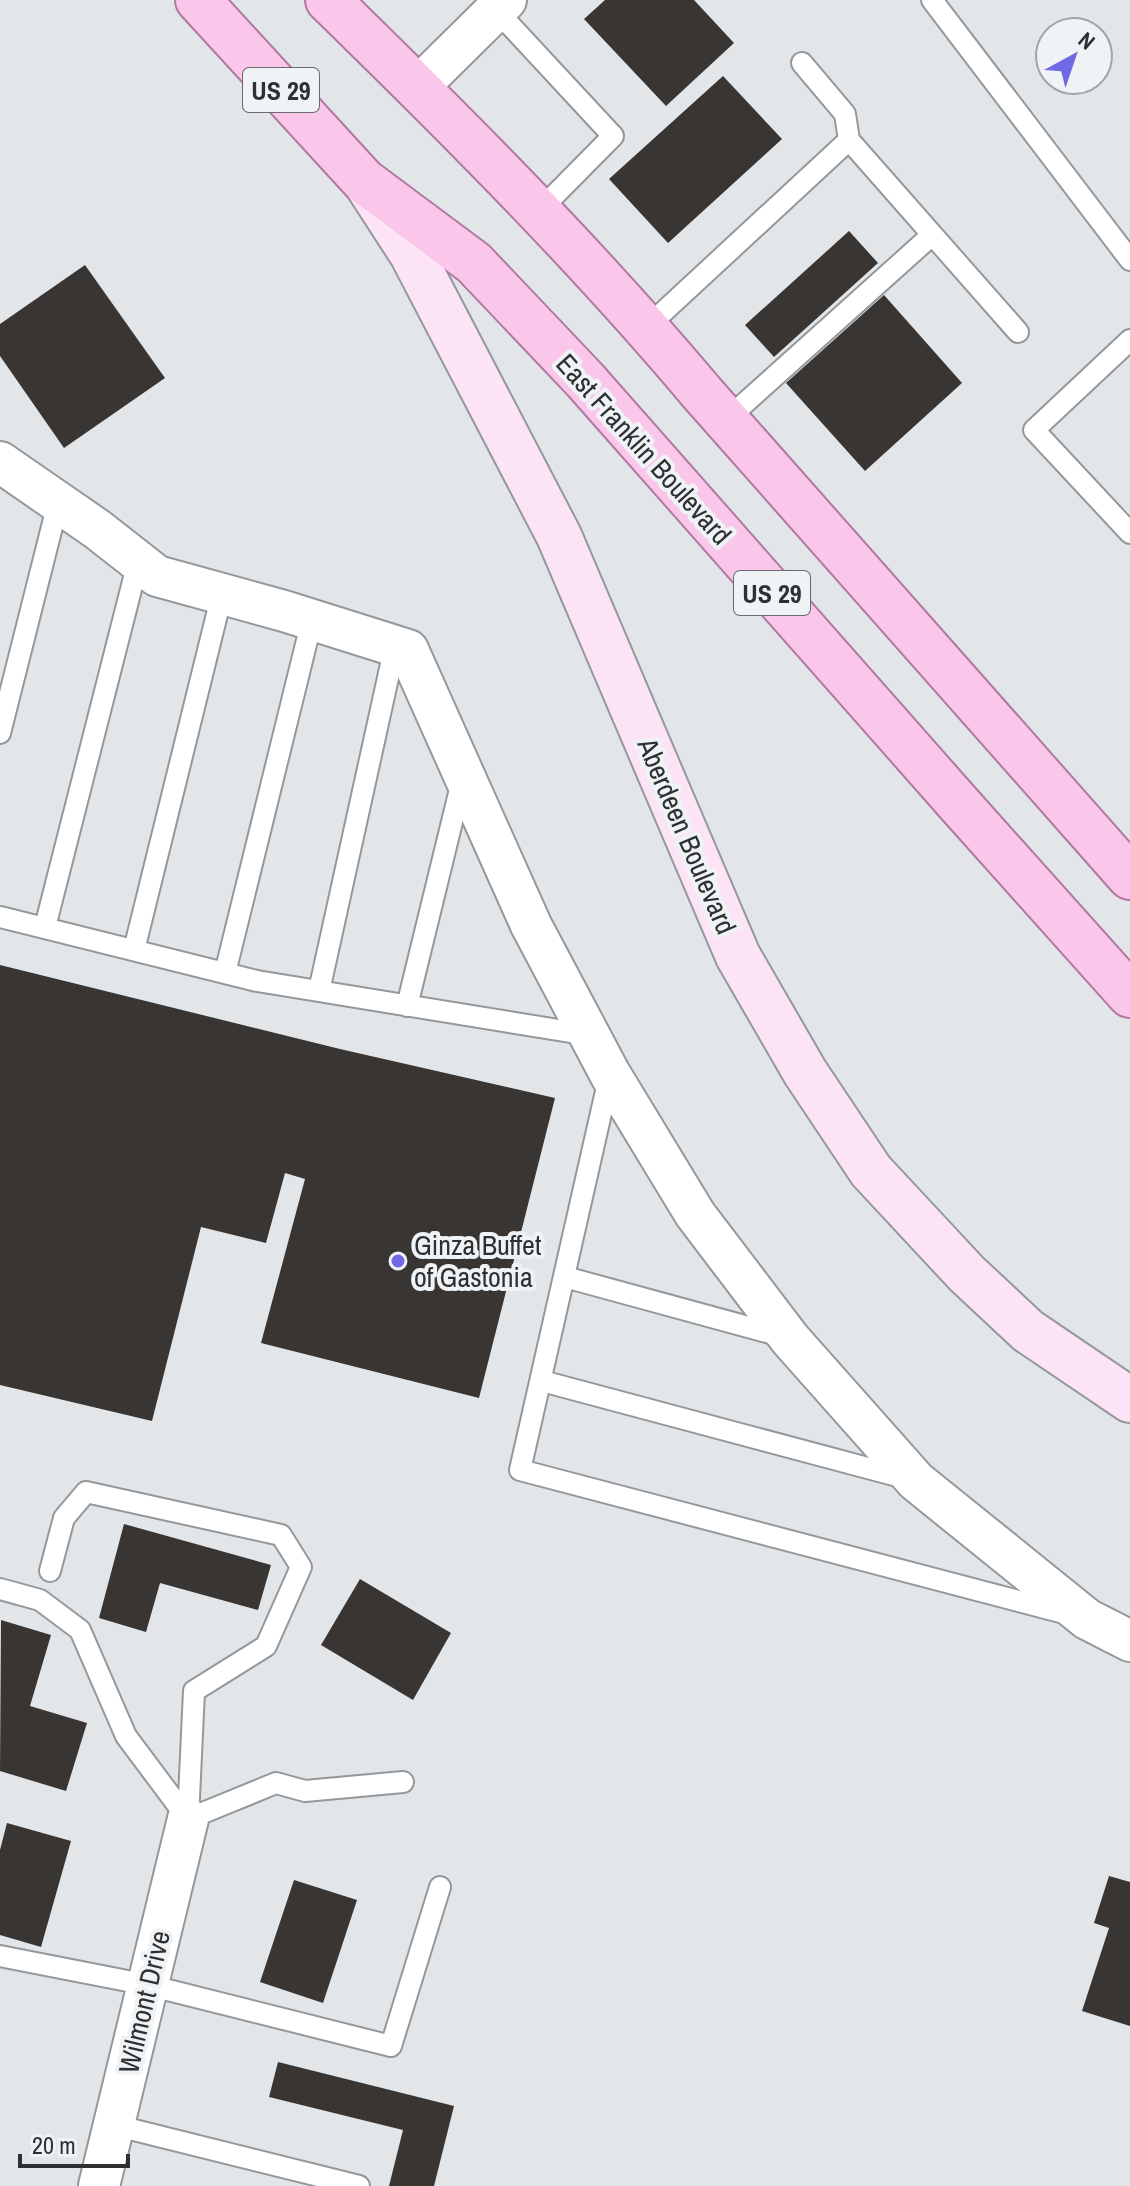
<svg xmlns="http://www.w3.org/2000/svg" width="1130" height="2186" font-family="'Archivo Narrow',sans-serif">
<rect width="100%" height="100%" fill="#e2e6e9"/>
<!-- building -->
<path fill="#393533" d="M605,0H694L734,43L666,106L584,19Z
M723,76L782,139L668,243L609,179Z
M849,231L878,263L774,357L745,325Z
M85,265L165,378L64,448L0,356V324Z
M884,295L962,383L865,471L786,383Z
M0,965L340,1049L555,1098L479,1398L261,1343L305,1179L285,1173L266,1243L201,1227L152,1421L0,1385Z
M124,1524L271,1565L258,1610L160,1583L146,1632L99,1618Z
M360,1579L451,1633L413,1700L321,1645Z
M1,1620L51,1635L30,1706L87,1723L66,1791L0,1771Z
M7,1823L71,1841L41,1947L0,1935V1850Z
M1109,1876L1130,1882V2026L1082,2011L1109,1928L1094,1923Z
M294,1880L357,1900L323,2003L260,1982Z
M278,2062L454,2106L434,2186H389L403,2130L269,2097Z"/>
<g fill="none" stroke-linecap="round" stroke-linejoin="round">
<!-- lane casing -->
<g stroke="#94989b" stroke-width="24">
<path id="lane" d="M932,0L1130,260
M496,10L613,136L538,212
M802,63L845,114L849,140
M647,327L849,140L1018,332
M1130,340L1034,430L1130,533
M726,420L932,235
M0,733L58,503
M0,917L257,981L589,1035
M45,927L138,562
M134,950L222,594
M225,973L312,620
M319,991L395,646
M407,1006L462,781
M609,1078L520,1470L1064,1613
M565,1277L785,1337
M542,1381L905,1478
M50,1571L64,1518L86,1492L281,1535L301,1567L266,1646L194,1691L188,1819
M0,1589L40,1600L80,1630L126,1736L188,1819
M188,1819L276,1783L305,1791L403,1782
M0,1956L148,1985L391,2046L440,1887
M114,2125L359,2186"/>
</g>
<!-- street casing -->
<g stroke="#94989b" stroke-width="44">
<path id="street" d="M418,87L506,0
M0,462L97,529L157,576L284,611L408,650L531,925L610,1074L695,1214L790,1339L916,1481L1087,1619L1130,1641
M99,2186L188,1819"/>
</g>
<!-- secondary casing -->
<g stroke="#94989b" stroke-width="48">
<path id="secondary" d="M368,186L412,254L559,536L738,956L805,1072L871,1171L967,1274L1028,1331L1130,1400"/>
</g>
<!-- primary casing -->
<g stroke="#b079a1" stroke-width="48">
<path id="primary" d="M198,0L364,181L474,263L585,380L959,804L1130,995
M328,0C457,126 586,255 702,393L1130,877"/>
</g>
<!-- lane -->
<use href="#lane" stroke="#fff" stroke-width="20"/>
<!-- street -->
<use href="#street" stroke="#fff" stroke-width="40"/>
<!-- secondary -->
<use href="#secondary" stroke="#fce3f5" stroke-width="44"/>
<!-- primary -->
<use href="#primary" stroke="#fac7eb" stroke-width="44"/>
</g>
<!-- markers -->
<circle fill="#7069e4" stroke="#eff3f6" stroke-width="3" cx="398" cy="1261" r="8"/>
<g text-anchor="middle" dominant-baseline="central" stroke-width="8" stroke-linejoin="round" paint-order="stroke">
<!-- shield labels -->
<g fill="#eff3f6" stroke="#686a6c" stroke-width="2">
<rect x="243" y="68" width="76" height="44" rx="6"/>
<rect x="734" y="571" width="76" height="44" rx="6"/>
</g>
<g font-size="26" font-weight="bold" fill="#2e3031">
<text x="281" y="90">US 29</text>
<text x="772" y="593">US 29</text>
</g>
<!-- street labels -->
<g font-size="28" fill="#2e3031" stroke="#eff3f6">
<text transform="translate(644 449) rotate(48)">East Franklin Boulevard</text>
<text transform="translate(687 836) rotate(67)">Aberdeen Boulevard</text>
<text transform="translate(144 2002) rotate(-77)">Wilmont Drive</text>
</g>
<!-- poi labels -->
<g font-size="28" fill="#2e3031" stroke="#eff3f6" text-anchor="start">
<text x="414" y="1245">Ginza Buffet<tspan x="414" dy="32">of Gastonia</tspan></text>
</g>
</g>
<!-- north arrow -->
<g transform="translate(1074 56) rotate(40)"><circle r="38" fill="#eff3f6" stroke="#a2a5a7" stroke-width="2"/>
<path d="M0-6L14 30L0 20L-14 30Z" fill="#7069e4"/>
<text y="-12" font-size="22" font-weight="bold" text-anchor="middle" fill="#2e3031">N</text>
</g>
<!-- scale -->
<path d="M20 2154v12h108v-12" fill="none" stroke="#2e3031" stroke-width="4"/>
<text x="32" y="2154" font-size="24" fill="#2e3031" stroke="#eff3f6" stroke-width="6" paint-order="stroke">20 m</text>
</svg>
